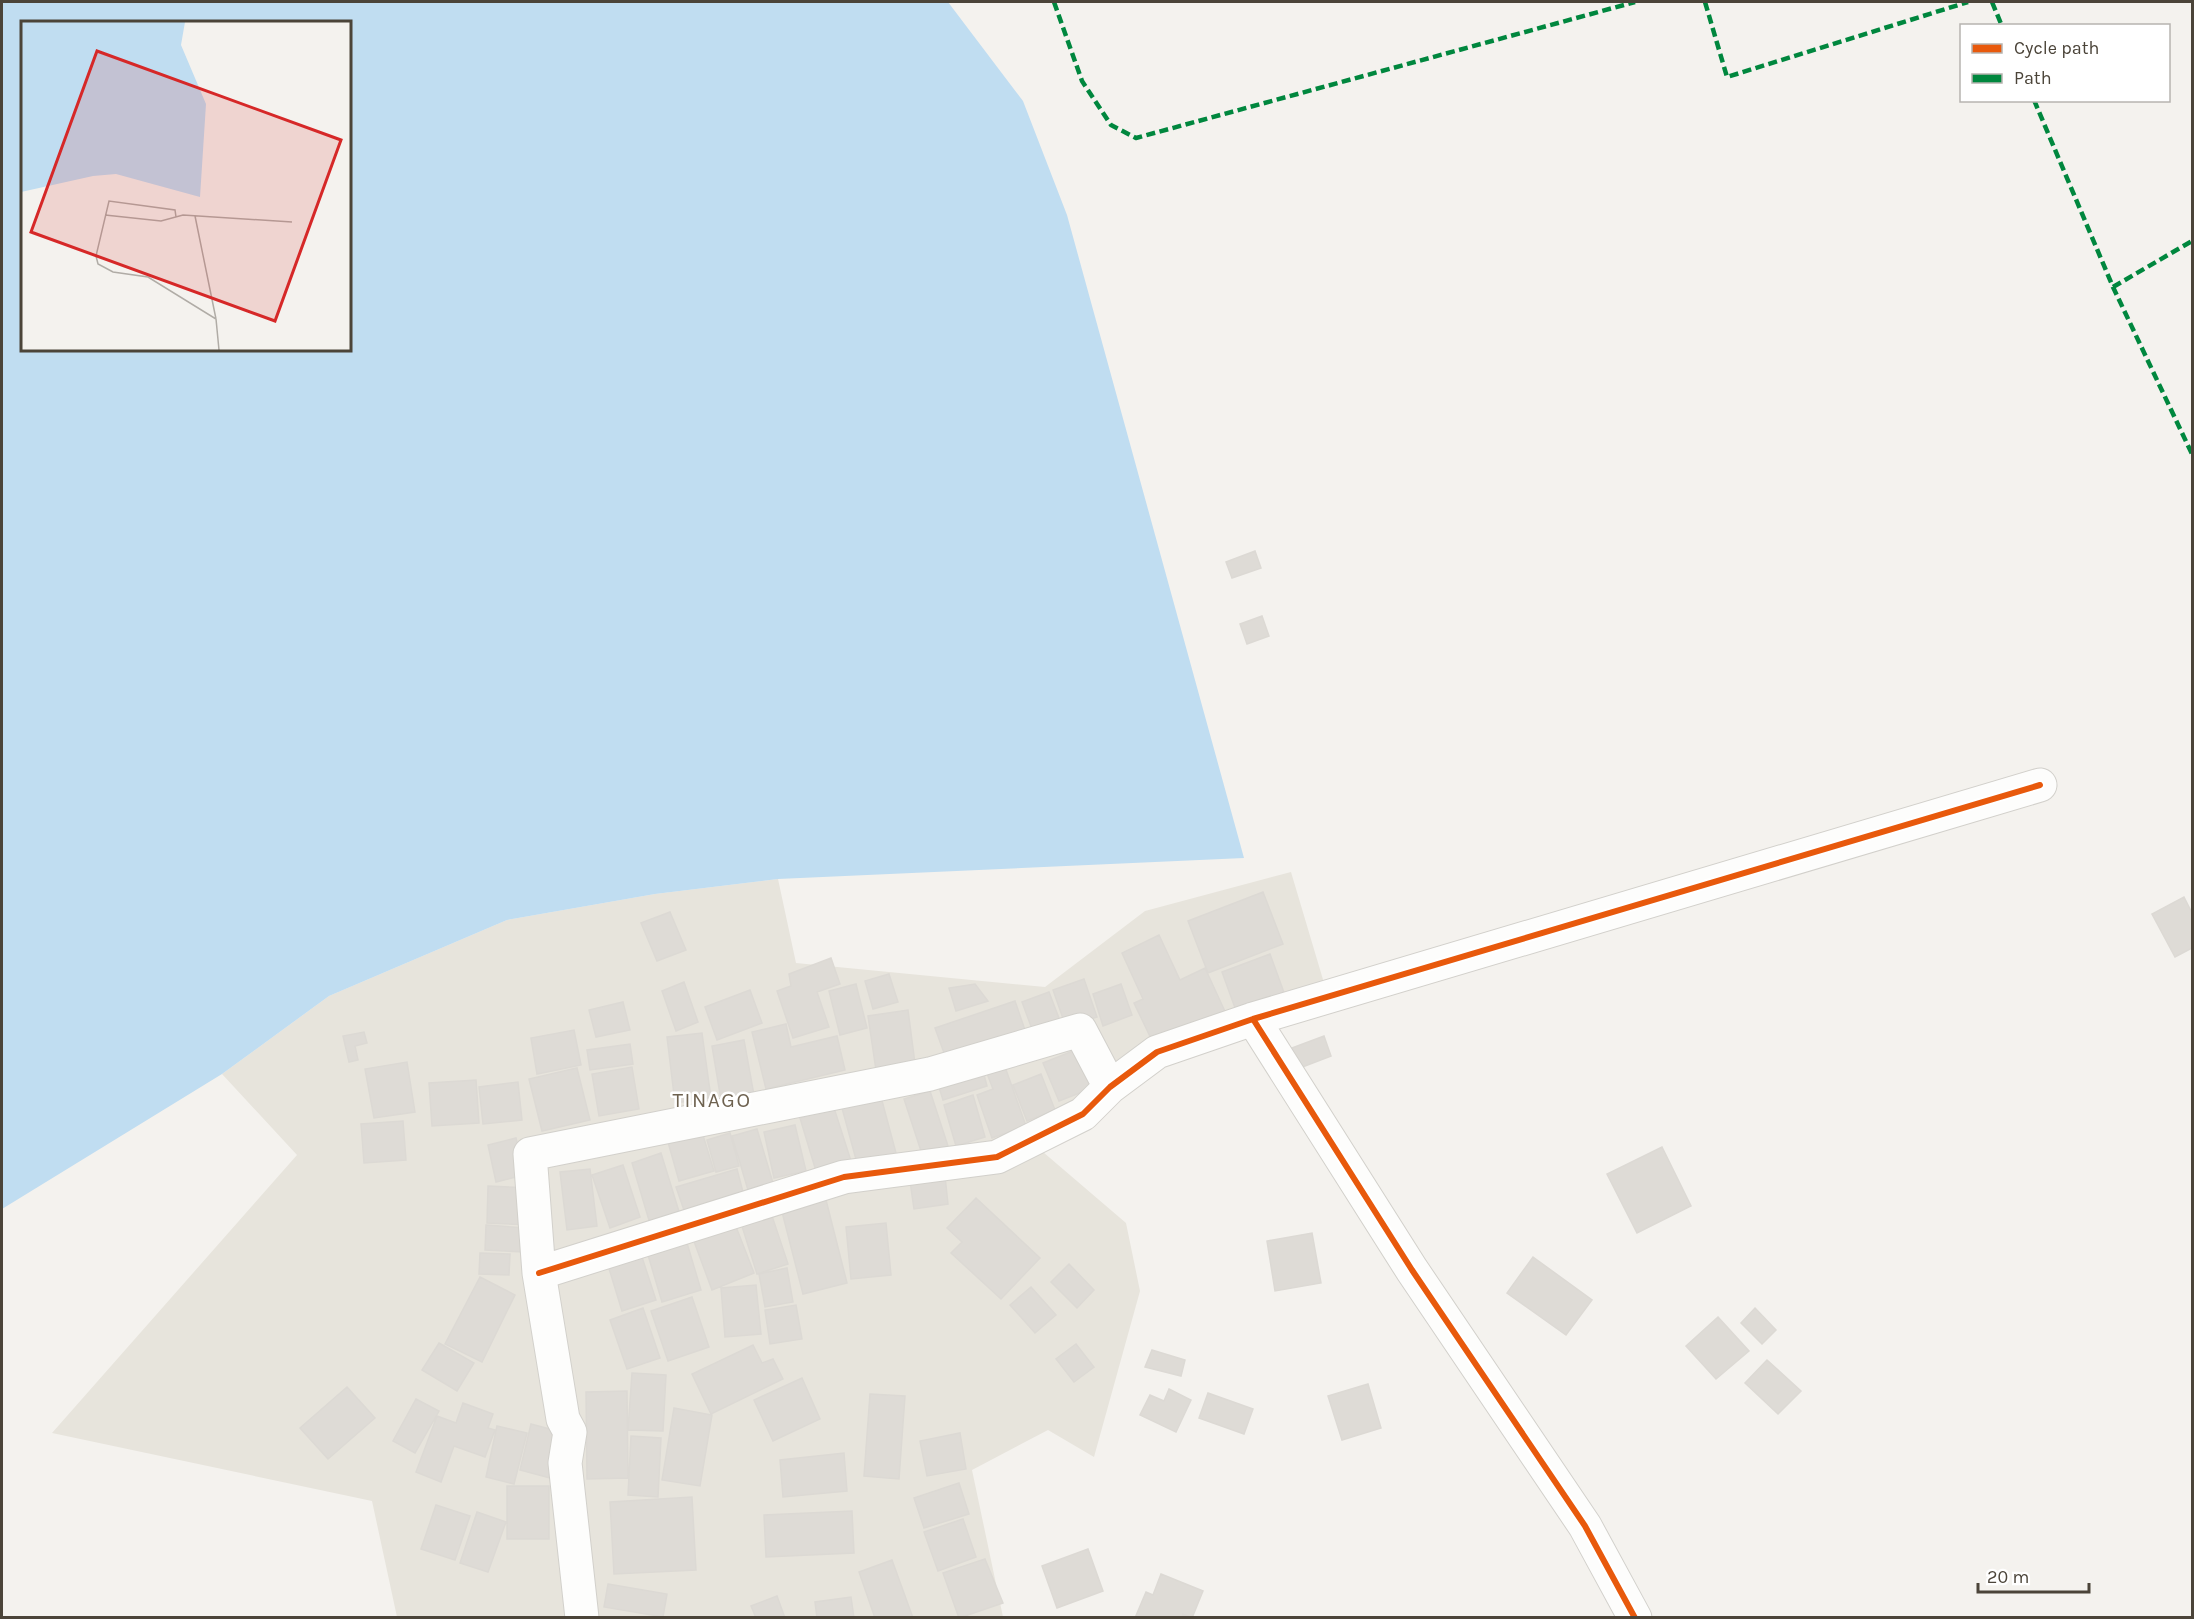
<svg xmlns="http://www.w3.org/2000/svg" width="2194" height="1619" font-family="Karla,sans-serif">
<rect width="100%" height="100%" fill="#f4f2ee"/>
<!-- residential -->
<path fill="#e7e4dc" d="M1291,872L1327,993L1185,1041L1043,1152L1126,1223L1140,1291L1094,1457L1048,1430L972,1470L1003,1617H397L372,1501L52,1433L297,1155L222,1074L329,996L507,920L655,894L778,879L796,963L1045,987L1145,911Z"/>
<!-- water -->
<path fill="#c0ddf1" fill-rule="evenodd" d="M2,2H948L1023,101L1067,215L1244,858L778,879L655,894L507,920L329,996L222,1074L2,1209ZM22,22H350V350H22Z"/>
<!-- building -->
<path fill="#dedbd6" stroke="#dcd9d4" stroke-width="1.5" d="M1255,551L1261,568L1232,578L1226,562Z
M1262,616L1269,636L1247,644L1240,624Z
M1263,892L1283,944L1208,973L1188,921Z
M2184,897L2192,913V948L2175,957L2152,914Z
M670,912L686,950L657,961L641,923Z
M1159,935L1180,980L1205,968L1228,1018L1157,1051L1134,1003L1143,999L1122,953Z
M1270,954L1286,998L1238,1016L1222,972Z
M831,958L840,984L817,992L829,1027L793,1038L777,991L791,986L789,974Z
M889,974L898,1002L873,1009L865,981Z
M1084,979L1097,1017L1066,1027L1053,990Z
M684,982L698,1022L676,1031L662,991Z
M856,984L867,1028L840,1035L829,991Z
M975,984L988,1001L956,1011L949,988Z
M1121,984L1132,1015L1103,1026L1093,994Z
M750,990L762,1023L717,1040L705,1007Z
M1049,992L1062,1026L1035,1037L1022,1002Z
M1015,1001L1026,1033L947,1061L935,1028Z
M623,1002L630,1030L596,1037L589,1010Z
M908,1010L916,1071L877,1077L868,1016Z
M786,1024L791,1047L837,1036L845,1070L766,1089L752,1032Z
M574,1030L581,1065L537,1074L531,1038Z
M364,1032L367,1043L355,1046L358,1060L349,1062L343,1036Z
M702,1033L711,1098L675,1103L667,1037Z
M1324,1036L1331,1056L1292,1071L1284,1051Z
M744,1040L754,1095L721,1100L712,1046Z
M630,1044L633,1064L590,1070L587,1050Z
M1083,1047L1100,1085L1059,1101L1043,1063Z
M407,1062L415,1112L374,1118L365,1069Z
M1004,1064L1026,1126L992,1138L977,1095L993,1089L986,1071Z
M632,1067L639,1109L599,1116L592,1074Z
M577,1068L590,1120L542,1131L529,1079Z
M983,1071L987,1086L943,1100L938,1084Z
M1041,1074L1055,1110L1027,1121L1013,1085Z
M476,1080L479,1123L432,1126L429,1083Z
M518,1082L522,1120L483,1124L479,1087Z
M930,1091L948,1146L922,1154L904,1099Z
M973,1095L985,1137L956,1146L944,1105Z
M881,1097L896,1153L857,1163L842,1108Z
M834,1108L851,1161L816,1171L800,1118Z
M403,1121L406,1160L364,1163L361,1124Z
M795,1125L806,1171L774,1178L764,1132Z
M757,1129L773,1183L748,1190L732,1136Z
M702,1132L714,1171L679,1181L668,1142Z
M730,1133L739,1166L716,1172L707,1140Z
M516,1138L524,1175L496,1182L488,1145Z
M1662,1147L1691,1206L1637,1233L1607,1174Z
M661,1153L681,1218L651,1227L632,1163Z
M623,1165L640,1217L610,1228L592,1175Z
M590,1169L597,1226L567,1230L560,1172Z
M737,1169L744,1196L685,1213L676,1187Z
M945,1176L948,1204L914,1209L910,1181Z
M488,1186L531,1188L529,1225L487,1223Z
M824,1192L847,1283L803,1294L780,1204Z
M976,1198L1040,1258L1001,1299L951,1253L962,1242L947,1228Z
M771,1213L788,1264L757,1274L741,1223Z
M733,1219L754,1273L712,1290L692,1236Z
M886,1223L891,1275L851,1279L846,1227Z
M486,1225L526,1228L524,1252L485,1250Z
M684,1233L701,1290L662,1302L645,1245Z
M1312,1233L1321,1283L1275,1291L1267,1241Z
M640,1251L656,1300L622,1311L607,1262Z
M480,1253L510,1254L509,1275L479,1274Z
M1533,1257L1592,1300L1566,1335L1507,1293Z
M1069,1264L1094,1290L1077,1308L1051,1282Z
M787,1268L793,1302L765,1307L759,1274Z
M480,1277L515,1295L482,1362L445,1344Z
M756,1285L761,1334L725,1337L721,1288Z
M1031,1287L1056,1315L1035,1333L1010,1305Z
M692,1297L709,1347L668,1361L651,1311Z
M796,1305L802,1339L770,1344L765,1310Z
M643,1308L660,1358L627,1369L610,1320Z
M1755,1308L1776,1330L1762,1344L1741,1323Z
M1718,1317L1749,1351L1716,1379L1686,1346Z
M439,1343L474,1363L457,1391L422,1370Z
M1076,1344L1094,1367L1074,1382L1056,1359Z
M753,1345L762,1363L773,1359L783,1379L711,1414L692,1374Z
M1152,1350L1185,1360L1181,1376L1145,1367Z
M1767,1360L1801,1391L1778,1414L1745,1383Z
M632,1373L666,1375L663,1431L628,1430Z
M802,1378L820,1419L773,1441L754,1400Z
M1368,1384L1381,1428L1342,1440L1328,1396Z
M347,1387L375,1418L328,1459L300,1428Z
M1169,1389L1191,1400L1176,1432L1140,1415L1150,1395L1164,1401Z
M627,1391L628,1478L587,1479L586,1392Z
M1208,1393L1253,1409L1244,1434L1199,1418Z
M870,1394L905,1396L899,1479L864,1476Z
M416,1399L439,1411L415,1453L393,1441Z
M463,1403L493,1414L488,1428L495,1430L485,1457L454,1446L441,1482L416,1472L437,1416L456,1423Z
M674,1408L712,1415L700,1486L662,1480Z
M531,1424L565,1433L554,1479L520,1470Z
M497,1426L527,1433L514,1484L486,1477Z
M960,1433L966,1469L927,1476L920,1441Z
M631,1436L661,1438L658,1497L628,1495Z
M844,1453L847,1491L783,1497L780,1460Z
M959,1483L969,1514L924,1528L914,1498Z
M507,1486H549V1539H507Z
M692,1497L696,1570L614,1574L610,1502Z
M436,1505L470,1516L455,1560L421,1549Z
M852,1511L854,1553L766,1557L764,1515Z
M477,1512L506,1522L488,1572L460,1563Z
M963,1519L976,1557L938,1571L924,1532Z
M1088,1549L1103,1591L1057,1608L1042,1566Z
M985,1559L1003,1603L959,1618L943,1573Z
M892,1560L913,1618H875L859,1572Z
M1161,1574L1203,1591L1192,1618L1183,1614L1182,1618H1135L1146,1592L1153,1595Z
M608,1584L667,1594L663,1617L604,1607Z
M777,1596L785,1618H756L751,1606Z
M851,1597L854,1618H817L815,1602Z"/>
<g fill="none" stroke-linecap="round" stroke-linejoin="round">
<!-- minor casing -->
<g stroke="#d2d0cb" stroke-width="35">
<path id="minor" d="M1253,1019L1412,1270L1585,1526L1635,1618
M539,1273L844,1177L997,1157L1083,1114L1110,1087L1157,1052L1253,1019L2040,785
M582,1618L565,1463L570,1432L563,1419L539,1273L530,1154L930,1074L1080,1030L1110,1087"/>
</g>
<!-- minor -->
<use href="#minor" stroke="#fdfdfc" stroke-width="33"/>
<!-- quiet -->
<path stroke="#00873e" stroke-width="4.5" stroke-dasharray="9 4.5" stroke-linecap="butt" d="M1054,2L1082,81L1111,125L1136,138L1635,2
M1705,2L1727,77L1968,2
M1992,2L2002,26
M2034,100L2113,287L2192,454
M2113,287L2192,241"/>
<!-- cycleway casing -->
<g stroke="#fff" stroke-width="10">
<path id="cycleway" d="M1253,1019L1412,1270L1585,1526L1635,1618
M539,1273L844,1177L997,1157L1083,1114L1110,1087L1157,1052L1253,1019L2040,785"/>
</g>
<!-- cycleway -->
<use href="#cycleway" stroke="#e8590c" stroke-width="6"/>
</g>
<g text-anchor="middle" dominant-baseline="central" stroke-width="5" stroke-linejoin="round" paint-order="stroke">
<!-- neighbourhood labels -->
<g font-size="21" letter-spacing="1.5" fill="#6e6250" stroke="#fff">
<text x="712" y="1100">TINAGO</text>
</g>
</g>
<!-- overview -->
<g transform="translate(21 21)">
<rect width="330" height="330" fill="#f4f2ee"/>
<path d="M0,1H164L160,24L185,83L179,176L95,153L72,155L0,171Z" fill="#c0ddf1"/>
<path fill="none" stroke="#b0aca6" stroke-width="1.5" d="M84,194L140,200L162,194L271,201M174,195L195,298M155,196L154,189L88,180L75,235L77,243L92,251L127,256L195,298L198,329"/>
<path fill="#d62828" fill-opacity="0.15" stroke="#d62828" stroke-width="3" d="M76,30L320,119L254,300L10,211Z"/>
<rect width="330" height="330" fill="none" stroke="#4b4439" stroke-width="3"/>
</g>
<!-- border -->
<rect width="2194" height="1619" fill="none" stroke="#4b4439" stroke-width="6"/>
<!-- legend -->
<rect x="1960" y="24" width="210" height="78" fill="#ffffff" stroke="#b7b4b0" stroke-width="1.5"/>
<rect x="1972" y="44" width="30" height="9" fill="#e8590c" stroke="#b7b4b0" stroke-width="1.5"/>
<text x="2014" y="54" font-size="18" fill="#4b4439">Cycle path</text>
<rect x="1972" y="74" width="30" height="9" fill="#00873e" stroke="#b7b4b0" stroke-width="1.5"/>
<text x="2014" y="84" font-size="18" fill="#4b4439">Path</text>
<!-- scale -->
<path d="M1978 1583v9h111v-9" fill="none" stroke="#4b4439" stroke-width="3"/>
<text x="1987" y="1583" font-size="18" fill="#4b4439" stroke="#ffffff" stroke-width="4.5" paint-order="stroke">20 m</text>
</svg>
